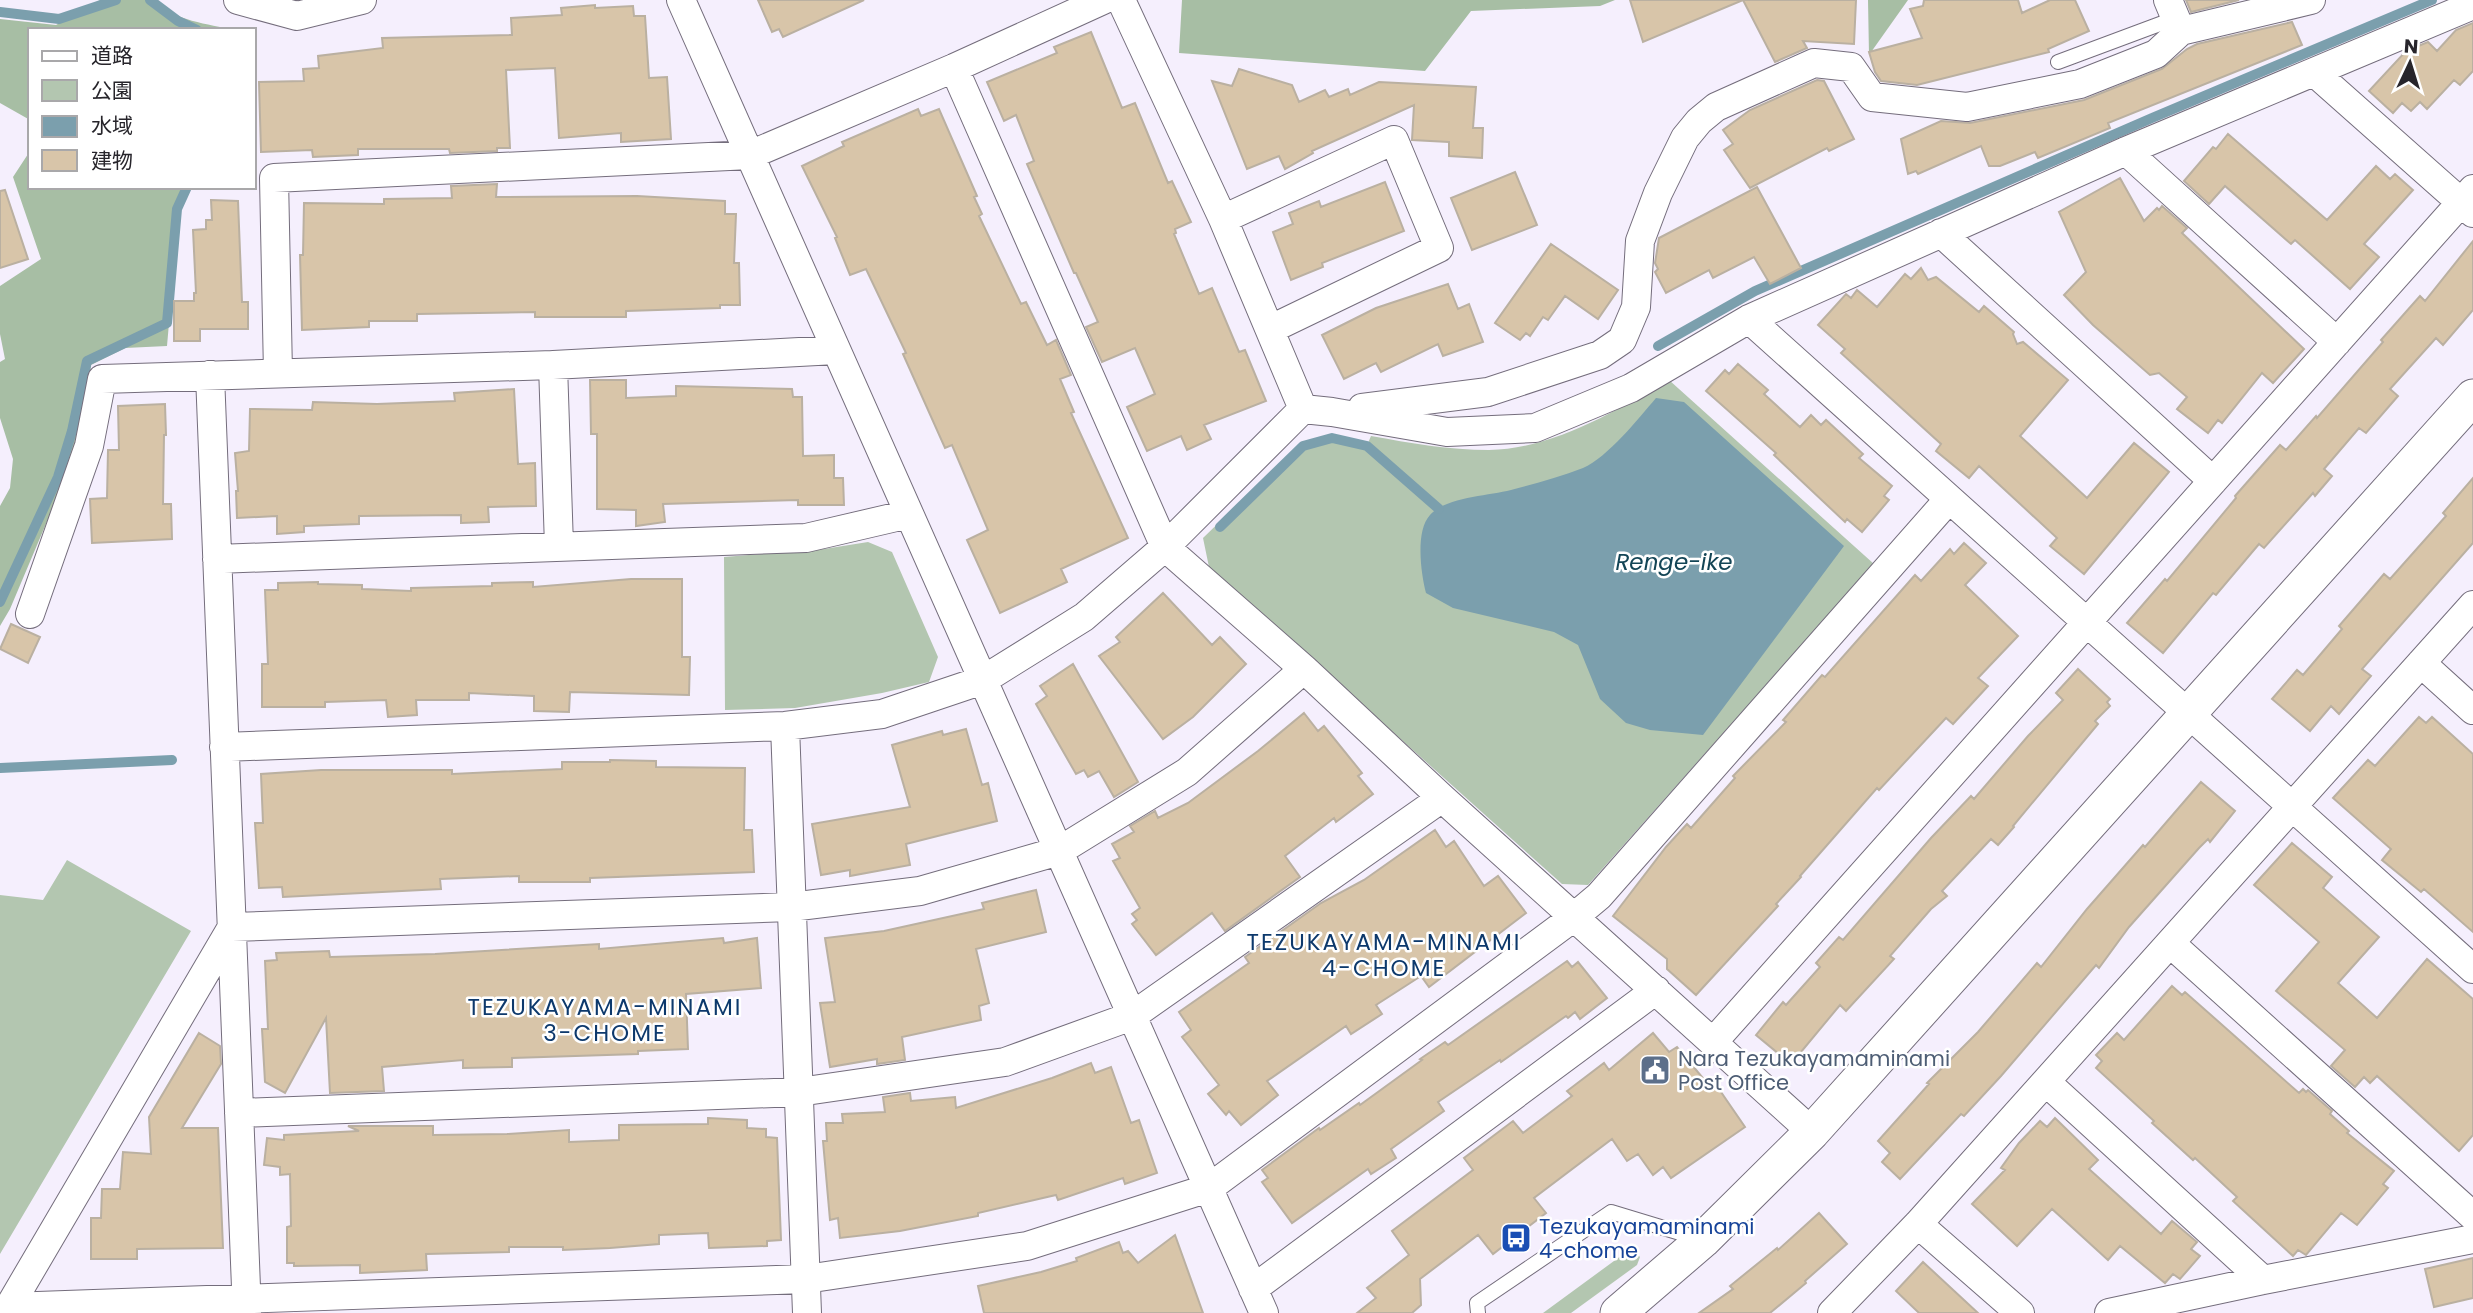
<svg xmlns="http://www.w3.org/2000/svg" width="2473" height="1313" font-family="Poppins,'Noto Sans JP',sans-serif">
<rect width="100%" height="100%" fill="#f5effd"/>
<!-- green -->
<path fill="#b3c6b0" d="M1669,380L1874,564L1588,885L1562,884L1209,567L1203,538L1302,442L1333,434L1368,443L1371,436C1410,443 1449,450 1489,450C1552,449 1616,411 1669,380Z
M868,542L892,552L938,657L929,682L882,693L795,708L725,710L724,557L824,549Z
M67,860L191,931L0,1254V895L43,900Z
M1629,1250L1636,1253L1640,1257L1637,1265L1571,1313H1543Z"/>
<!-- forest -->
<path fill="#a7bea4" d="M100,0H157C172,21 210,24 233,30H30V120L0,103V19L56,25Z
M1182,0H1615L1600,6L1471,11L1425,71L1179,53Z
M1868,0H1908L1869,55Z
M30,151V187H181L167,346L125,348L91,365L81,441L10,609L0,626V506L10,488L13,459L0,418V362L5,359L0,334V286L41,259L13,177Z"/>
<!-- water -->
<path fill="#7b9fad" d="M1656,398L1684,402L1844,546L1703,735L1650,730L1626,723L1600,699L1578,645L1554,632L1453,608L1426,593C1421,574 1415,531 1430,515C1446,497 1488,496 1511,490C1534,484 1560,477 1583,468C1608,457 1638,419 1656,398Z"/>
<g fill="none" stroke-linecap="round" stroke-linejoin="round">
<!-- stream -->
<path stroke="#7b9fad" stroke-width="10" d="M150,0L178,21L197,30
M0,12L59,19L116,0
M1658,346L1755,291L2152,118L2432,0
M1220,527L1303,446L1332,438L1367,446L1439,509
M0,602L58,477L72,431L87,361L167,323L177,209L187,187
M0,768L172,760"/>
</g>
<!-- building -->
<path fill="#d8c5a9" stroke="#bab0a1" stroke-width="2" d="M758,0H864L783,37L779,29L772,32Z
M1630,0H1743L1643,42Z
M1743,0H1856L1854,44L1803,41L1807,48L1775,62Z
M1924,0H2018L2022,13L2050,0H2075L2089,31L2048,49L2049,52L1917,85L1881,81L1875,72L1869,52L1922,38L1910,9L1923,6Z
M2186,0H2239L2191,12Z
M595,5V8L633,6L634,16H645L649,78L667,77L671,139L621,142V133L559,138L555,68L506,70L510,148H497V151L450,153L449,149H358V155L313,157L312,150L261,152L259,82L304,81L303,69L319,68L318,56L383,48L382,38L512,35L511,18L562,15L561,8Z
M2292,22L2302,45L2108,123L2110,128L2038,158L2035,152L2000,166H1989L1981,146L1918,174L1916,171L1908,174L1901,139L1941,121L1970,123L2084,100L2162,69L2187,49L2197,44Z
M2473,23V71L2460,85L2454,80L2427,109L2420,102L2411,111L2402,103L2393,113L2369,91L2406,51L2428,42L2437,51L2456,30Z
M1091,32L1122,108L1135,103L1168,183L1172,181L1191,222L1175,229L1176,233L1174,234L1199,294L1212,288L1239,352L1245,350L1266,401L1204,425L1211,439L1187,450L1181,436L1147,451L1127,407L1155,394L1135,348L1102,362L1086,327L1098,322L1076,273H1074L1027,164L1034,161L1016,115L1004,121L987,82L1057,53L1054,47Z
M1239,69L1292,85L1299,102L1325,90L1329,97L1348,89L1350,95L1379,82L1476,87L1473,128H1483L1482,158L1449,156V142L1412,140L1414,105L1312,151L1313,153L1285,169L1279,156L1247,169L1212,81L1232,86Z
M1817,80L1824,81L1854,139L1829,151L1827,148L1750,188L1724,150L1733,144L1723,130L1750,110Z
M918,109L921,116L939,109L977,196L974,197L982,214L979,216L1021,304L1026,302L1047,345L1056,340L1071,375L1060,379L1074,412L1071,413L1128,538L1061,569L1067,582L1000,613L967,540L988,530L952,445L945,448L903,354L906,353L866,269L850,275L835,238L837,237L802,166L844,146L842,142Z
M2228,134L2327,220L2376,166L2390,179L2395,174L2413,190L2364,244L2379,257L2350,289L2295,240L2291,244L2225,186L2209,204L2184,181L2213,147L2216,149Z
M1515,172L1537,225L1472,250L1451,198Z
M2120,178L2144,221L2157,208L2159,210L2162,206L2187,228L2182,233L2304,349L2273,383L2262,373L2222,423L2218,420L2208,433L2177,409L2187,397L2159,373L2150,375L2093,325L2064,295L2086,272L2059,212Z
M1385,182L1404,231L1322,263L1323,267L1291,280L1273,232L1293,224L1289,213L1319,201L1321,207Z
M497,184L496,197L637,196L725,201V214H736L734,263H739L740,305H720V308L626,311V317H535V312L417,314V321H369V327L302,330L300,255H303L304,203L384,204V199L452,198L451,186Z
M1757,187L1801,268L1770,284L1754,257L1713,278L1709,270L1666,293L1655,272L1658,269L1655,263L1659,238Z
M5,190L28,259L0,268V191Z
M211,200L238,201L242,302H248V329H200V341H174V301H194V293H196L193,230L206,229V220H212Z
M2473,241V310L2443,345L2436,338L2390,389L2398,396L2366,433L2359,428L2324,469L2332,476L2315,496L2313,493L2264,548L2259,544L2216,595L2213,593L2163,653L2127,623L2165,579L2167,581L2236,498L2235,496L2280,445L2286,450L2316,416L2317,418L2383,342L2381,340L2420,296L2425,301Z
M1551,244L1618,290L1598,319L1565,296L1548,320L1543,317L1530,336L1526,333L1520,340L1495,323Z
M1921,268L1928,280L1936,277L1979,312L1984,306L2014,332L2013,334L2017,344L2023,342L2068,380L2020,436L2087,498L2134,443L2169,472L2084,574L2050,546L2057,538L1979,466L1969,478L1936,451L1941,444L1841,353L1845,349L1818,325L1846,294L1851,298L1857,290L1877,307L1905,274L1911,279Z
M1448,284L1458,309L1469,304L1483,342L1443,356L1438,344L1381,372L1376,363L1344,379L1322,335L1376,308Z
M1738,364L1768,390L1764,394L1800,427L1811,415L1821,425L1826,420L1863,454L1859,458L1892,486L1884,496L1889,500L1862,532L1847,519L1845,522L1774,455L1776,453L1706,391L1725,370L1729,374Z
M590,380H626V398L676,396V386L792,389L793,397H802L803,456L834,455V478H843L844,505H798V500L663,504L665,522L636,526V510L597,509V434H591Z
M514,389L518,464L535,463L536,506L488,507L489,522L461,523V515L359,516V524L304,526V532L277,534V516L237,518L236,491H238L235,453L249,451L250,409L312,410L313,402L377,404L455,401L454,393Z
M165,404L166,435H164L163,504H171L172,539L92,543L90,499L107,498L108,450H119L118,406Z
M2473,478V543L2362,669L2371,676L2339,714L2331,706L2310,731L2272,699L2297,670L2303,675L2342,629L2339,626L2384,574L2390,579L2446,516L2443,513Z
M1964,543L1986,563L1965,585L2018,636L1978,678L1988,686L1953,724L1946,718L1879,790L1877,788L1800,876L1801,877L1776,904L1778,906L1696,995L1667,969V959L1613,916L1666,847L1687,824L1691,828L1735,778L1733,776L1786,722L1783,720L1822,675L1825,677L1915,575L1921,581L1950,549L1954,554Z
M631,579H682V657H690L689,695L570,692L569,712L534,711V696L469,693V700H416L417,715L388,717L386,700L325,702V707H262V664H268L265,590H278V583L318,582V584L362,585V589L411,591V588L492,586V583L533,582V587Z
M1163,593L1212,645L1220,637L1246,664L1193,717L1163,739L1099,656L1120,642L1116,637Z
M11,624L40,637L28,663L0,649Z
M1073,664L1138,782L1114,797L1099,771L1088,777L1084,770L1076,774L1036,704L1047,696L1040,686Z
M2078,669L2110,699L2107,702L2110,706L2095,721L2098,724L2013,826L2014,827L1998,845L1991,839L1942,891L1947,896L1931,909L1890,956L1894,959L1846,1011L1840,1005L1791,1064L1756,1035L1783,1002L1786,1005L1820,967L1816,963L1839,937L1843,940L1931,838L1971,796L1974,799L2028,736L2063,700L2056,693Z
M1304,713L1318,731L1324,726L1362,773L1358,776L1373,794L1336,822L1334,818L1285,856L1300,877L1225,931L1212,913L1156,955L1132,924L1137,920L1132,914L1140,908L1113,861L1120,858L1112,844L1134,832L1130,826L1155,811L1158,818L1188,803L1258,751Z
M2419,717L2426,723L2432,717L2473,754V932L2424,889L2421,892L2382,860L2391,849L2333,798L2368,760L2375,766Z
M966,729L982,785L988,783L997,821L906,844L910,865L850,876V870L821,875L812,824L910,807L892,745L942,731L943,735Z
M610,760L656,761V767L745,768L744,830H752L754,872L590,878V882H519V876L440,879L441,889L283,897L282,887L259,888L255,823H263L261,774L321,770H452V774L562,769V762H610Z
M2201,782L2235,811L2210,842L2208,839L2199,848L2129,927L2099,968L2096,965L2001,1076L1964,1116L1961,1114L1900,1179L1882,1162L1890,1153L1878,1141L1929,1084L1927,1083L1978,1032L2037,963L2041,967L2087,909L2143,845L2145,847Z
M1435,830L1446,847L1454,841L1484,886L1498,876L1526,913L1429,987L1421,976L1376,1005L1382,1014L1351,1034L1346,1026L1267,1081L1278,1095L1241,1125L1229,1111L1226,1115L1208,1094L1219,1085L1182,1037L1191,1030L1179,1012L1249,963L1245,957L1321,903L1364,880Z
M2292,843L2332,877L2323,888L2379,937L2338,983L2377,1018L2427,959L2473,999V1135L2459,1151L2377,1076L2370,1083L2364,1077L2355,1087L2331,1066L2345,1050L2276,991L2319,942L2254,885Z
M1036,890L1046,932L976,949L989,1003L979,1006L981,1020L902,1037L905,1060L877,1064V1059L830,1067L820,1003L835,1002L825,938L884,931L984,909L982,903Z
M723,938L724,943L757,938L761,988L686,994L688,1049L638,1051V1054L512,1058V1067L463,1068V1060L382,1067L384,1091L330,1093L326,1018L285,1093L265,1082L262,1029H268L265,961L277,960L276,953L329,951L330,957L435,954L599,944V949Z
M1567,961L1572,967L1578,962L1607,998L1580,1019L1575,1012L1568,1018L1566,1016L1501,1062L1500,1060L1438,1102L1444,1111L1391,1149L1396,1158L1371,1174L1368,1169L1292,1223L1262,1182L1268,1178L1262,1170L1319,1128L1320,1130L1359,1103L1360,1105L1422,1060L1420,1059L1445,1042L1448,1045Z
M2172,986L2182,995L2185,992L2299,1093L2303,1089L2306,1092L2308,1090L2332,1111L2330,1114L2349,1131L2347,1133L2394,1171L2383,1184L2388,1188L2357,1225L2341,1213L2306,1255L2298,1250L2293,1256L2233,1201L2237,1197L2195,1158L2193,1160L2152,1123L2154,1121L2096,1068L2102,1061L2096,1055L2117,1033L2124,1040Z
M199,1033L220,1046L221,1064L182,1128H218L223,1248L137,1249V1259H91V1218H101L102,1189H120L123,1152L151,1154L149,1117Z
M1653,1033L1669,1052L1677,1047L1707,1083L1712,1079L1745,1127L1671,1178L1663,1167L1653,1175L1638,1154L1627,1161L1612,1139L1534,1198L1546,1213L1493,1254L1478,1235L1420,1279L1421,1305L1412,1313H1357L1376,1298L1367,1288L1409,1255L1392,1231L1473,1170L1464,1158L1513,1121L1523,1133L1572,1096L1567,1091L1604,1063L1609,1070Z
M1091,1063L1095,1073L1111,1067L1131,1123L1139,1120L1157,1173L1125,1184L1123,1178L1058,1200L1056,1195L978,1213V1216L900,1231L840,1238L838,1218L830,1220L823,1141H827L826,1123H843L842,1114L885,1112L883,1097L910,1093L911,1101L955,1097L956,1108L1052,1078Z
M708,1118L747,1120V1128L766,1129V1137L777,1138L781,1240L767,1241V1246L709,1248L708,1233L659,1235V1244L610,1248L563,1250V1247H509V1252L426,1254L427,1270L360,1273V1265L294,1266V1263H287V1227L291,1226L290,1174L280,1175V1167L264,1165L267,1138L284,1140V1135L359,1131L348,1126H433V1135L507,1134L569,1130V1142L619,1140V1125L708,1124Z
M2055,1118L2098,1160L2089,1169L2161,1234L2172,1221L2197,1242L2191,1249L2200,1256L2180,1279L2173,1274L2165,1283L2120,1246L2108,1260L2052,1209L2017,1246L1972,1204L2005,1170L2001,1168L2019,1143L2040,1121L2047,1127Z
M1819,1213L1847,1244L1805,1281L1806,1283L1770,1313H1699L1733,1289L1730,1286L1777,1248L1778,1250Z
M1175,1235L1203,1313H984L978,1286L1041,1272L1077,1261L1076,1258L1119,1242L1123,1253L1128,1251L1138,1263Z
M2473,1258V1298L2434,1307L2425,1269Z
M1923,1262L1978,1313H1919L1896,1291Z"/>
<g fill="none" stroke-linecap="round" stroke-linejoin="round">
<!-- service casing -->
<g stroke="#746d7c" stroke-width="16">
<path id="service" d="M2058,62L2176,18
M1478,1313L1477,1303L1611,1212L1700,1239"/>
</g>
<!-- minor casing -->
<g stroke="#746d7c" stroke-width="30">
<path id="minor" d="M238,0L297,16L362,0
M681,0L1264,1313
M2168,0L2181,31
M954,68L1165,547L1304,669L1442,798L1812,1132
M2314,72L2473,213
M2126,151L2337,342
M1223,219L1394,140L1439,248L1271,329
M1941,233L2213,481
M1749,319L2473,969
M553,365L559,546
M278,373L274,178L750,155L954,68L1103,0
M210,375L247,1313
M1362,408L1488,392L1600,355L1622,340L1636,307L1640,241L1658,193L1685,138L1699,121L1716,107L1814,63L1851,67L1872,97L1967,107L2080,84L2156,54L2181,31L2311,0
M1303,409L1332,412L1447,432L1535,428L1631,388L1749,319L2126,151L2473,5
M217,559L806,538L909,514
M30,614L89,446L102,379L553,365L836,350
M2421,663L2473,710
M785,726L807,1313
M224,747L785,726L882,714L983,680L1084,617L1165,547L1303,409L1223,219L1121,0
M2170,943L2473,1216
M1714,1041L2473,189
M2046,1082L2263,1280
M239,1113L799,1092L1005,1062L1132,1016L1442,798
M1918,1224L2020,1313
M1253,1289L1656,990
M9,1307L806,1279L1027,1246L1209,1188L1574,917L1599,896L1949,499
M4,1313L9,1307L232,927L791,907L920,891L1059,851L1187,772L1304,669
M1832,1313L1918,1224L2473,605
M2109,1313L2263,1280L2473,1239"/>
</g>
<!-- tertiary casing -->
<g stroke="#746d7c" stroke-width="37">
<path id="tertiary" d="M1618,1313L1703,1240L1812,1132L2473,397"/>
</g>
<!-- service -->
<use href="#service" stroke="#fff" stroke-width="14"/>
<!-- minor -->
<use href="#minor" stroke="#fff" stroke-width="28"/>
<!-- tertiary -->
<use href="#tertiary" stroke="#fff" stroke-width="35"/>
</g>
<!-- icons -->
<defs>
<g id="civic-square" transform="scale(1.575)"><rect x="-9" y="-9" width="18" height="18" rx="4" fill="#5c6f8a" stroke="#fff"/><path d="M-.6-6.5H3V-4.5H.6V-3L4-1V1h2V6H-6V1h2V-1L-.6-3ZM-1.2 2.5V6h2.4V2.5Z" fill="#fff"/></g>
<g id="bus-square" transform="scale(1.575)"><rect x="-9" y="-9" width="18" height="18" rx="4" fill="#1a4fb4" stroke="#fff"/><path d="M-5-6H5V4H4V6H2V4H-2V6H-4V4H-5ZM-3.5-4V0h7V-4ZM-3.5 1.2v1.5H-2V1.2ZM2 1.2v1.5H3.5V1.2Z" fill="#fff"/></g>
</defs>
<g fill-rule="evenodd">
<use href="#civic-square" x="1655" y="1070"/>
<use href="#bus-square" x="1516" y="1238"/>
</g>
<g text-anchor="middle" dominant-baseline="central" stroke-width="5" stroke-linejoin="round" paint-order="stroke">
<!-- service labels -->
<g font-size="21" fill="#4e5e75" stroke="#fff" text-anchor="start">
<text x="1678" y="1058">Nara Tezukayamaminami<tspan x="1678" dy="24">Post Office</tspan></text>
</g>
<!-- transit labels -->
<g font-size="21" fill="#164399" stroke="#fff" text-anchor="start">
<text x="1539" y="1226">Tezukayamaminami<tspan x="1539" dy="24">4-chome</tspan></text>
</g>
<!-- water labels -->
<g font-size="23" font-style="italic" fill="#134556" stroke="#fff">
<text x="1674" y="562">Renge-ike</text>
</g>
<!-- neighbourhood labels -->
<g font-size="23" letter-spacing="2" fill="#0d396c" stroke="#fff">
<text x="1384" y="942">TEZUKAYAMA-MINAMI<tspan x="1384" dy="26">4-CHOME</tspan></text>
<text x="605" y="1007">TEZUKAYAMA-MINAMI<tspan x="605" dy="26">3-CHOME</tspan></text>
</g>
</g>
<!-- legend -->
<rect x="28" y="28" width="228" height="161" fill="#ffffff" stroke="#a9a8aa" stroke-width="2"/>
<rect x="42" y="51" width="35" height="10" fill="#ffffff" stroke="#a9a8aa" stroke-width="2"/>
<text x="91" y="63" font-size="21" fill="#27252b">道路</text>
<rect x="42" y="80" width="35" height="21" fill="#b3c6b0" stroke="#a9a8aa" stroke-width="2"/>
<text x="91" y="98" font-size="21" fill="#27252b">公園</text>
<rect x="42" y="116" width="35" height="21" fill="#7b9fad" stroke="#a9a8aa" stroke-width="2"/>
<text x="91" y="133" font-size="21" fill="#27252b">水域</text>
<rect x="42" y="150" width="35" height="21" fill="#d8c5a9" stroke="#a9a8aa" stroke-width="2"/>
<text x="91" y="168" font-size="21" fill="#27252b">建物</text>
<!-- north arrow -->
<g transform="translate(2410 63) rotate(4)" stroke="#ffffff" stroke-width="5" paint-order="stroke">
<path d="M0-5L12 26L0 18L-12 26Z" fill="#27252b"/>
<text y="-10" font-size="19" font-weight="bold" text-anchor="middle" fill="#27252b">N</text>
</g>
</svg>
